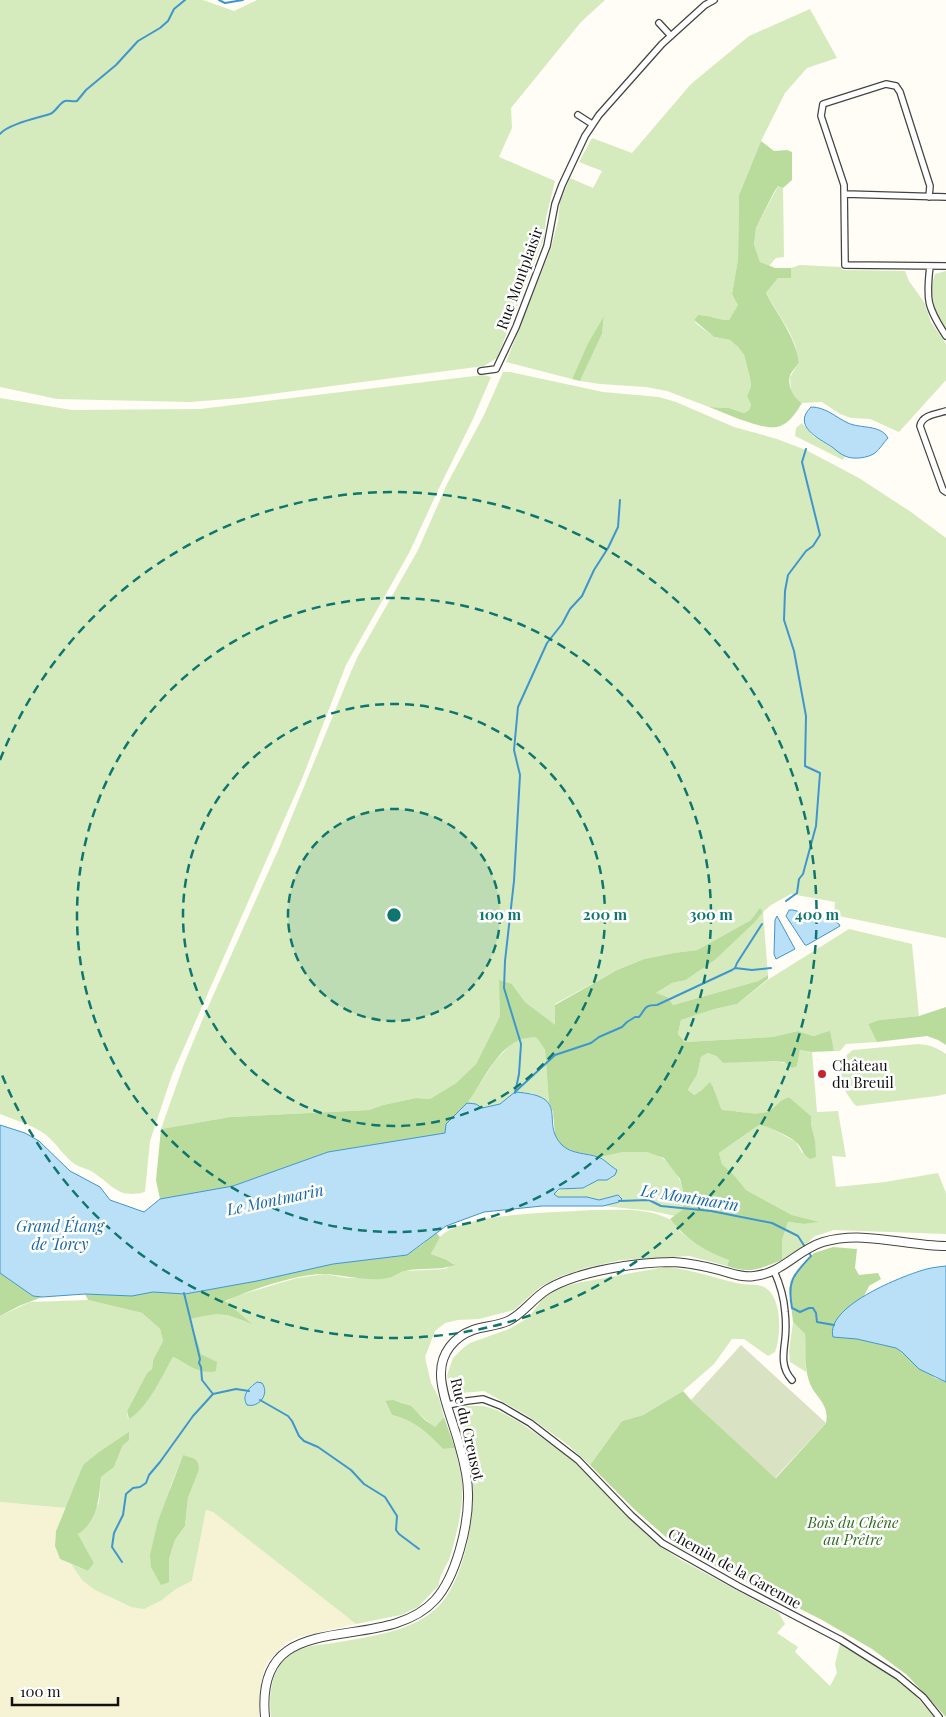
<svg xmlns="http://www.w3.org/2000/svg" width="946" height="1717" font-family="'Playfair Display',serif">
<rect width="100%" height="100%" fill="#fffdf5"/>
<!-- farmland -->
<path fill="#f6f3d4" d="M0,1502L65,1508L56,1531L55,1546L60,1559L71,1564L82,1580L109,1597L131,1607L162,1600L176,1589L192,1581L206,1510L213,1512L356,1624L299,1637L287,1642L270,1659L264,1669L261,1686L259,1717H0Z"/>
<!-- green -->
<path fill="#d5ebbd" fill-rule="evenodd" d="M0,0H203L234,11L257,0H605L581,22L511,108L512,128L499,157L555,181L546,218L544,238L497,358L484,366L240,398L190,402L57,399L0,387Z
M810,9L837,58L807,68L785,93L761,141L739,195L738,259L732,294L739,304L729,320C718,320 709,315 698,315L694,320L697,324L714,337L730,340L738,347L744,355L750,378L751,386L747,396L751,405L749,410L744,413L729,408L709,407L667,391L646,387L600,384L580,381L602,334L604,317L587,345L572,379L506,362L551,248L558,221L560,202L570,178L593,188L602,171L579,162L592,138L632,153L691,84L749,36Z
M778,186L783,188L784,257L776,258L769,266L760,262L754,244L756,228Z
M800,265L841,267L842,270L905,271L909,281L924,302L931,322L946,344V380L899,432L870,419L851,418L840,414L822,402L802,403L796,400L791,391L790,377L799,362L795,345L790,333L766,293L778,278H791V268Z
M946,271V330C935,313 928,294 935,274Z
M503,372H510L603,392L659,397L676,402L734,427L777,439L806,450L859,478L911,512L946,538V938L834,915L835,902L791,894L771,905L763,912L768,975L758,981L673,1005L656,993L672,983L686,980L715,960L753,924L751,920L697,950L674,953L644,959L617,970L555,1004V1026L525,1002L512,984L500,1016L476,1064L456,1083L430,1099L416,1098L383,1105L369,1110L230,1117L161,1129L184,1064L204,1016L279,848L350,674L358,656L418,550L447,484L484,415Z
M483,375L491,377L473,419L441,484L409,553L346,665L302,779L172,1075L150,1141L145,1192C118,1199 114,1186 94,1173C89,1169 82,1168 76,1165C64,1157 57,1144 46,1135C33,1125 15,1120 0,1114V398L72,410L200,409Z
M802,423L813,436L845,456L843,460L795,436L796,428Z
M849,929L912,944L919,1016L879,1020L868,1024L877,1042L846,1044L840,1051H834L829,1032L813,1036L798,1031L772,1037L685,1042L678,1034L681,1020L715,1009L737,1004L769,979Z
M528,1037L537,1038L545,1050L549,1103L532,1093L515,1092L500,1104L482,1108L476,1104L467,1103L495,1061L514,1041Z
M918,1044C930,1045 936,1047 946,1054V1094L937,1096L856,1106C842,1089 829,1066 853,1050Z
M800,1050L812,1052L817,1112L838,1111L846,1157L832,1156L836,1187L885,1182L938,1173L946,1193V1234L834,1230L815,1236L803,1247L782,1260V1240L788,1222L804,1224L817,1222L792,1215L746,1190L735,1176L722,1164L719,1153L759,1125L767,1126L796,1142L802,1153L815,1140L811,1124V1116L789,1097C778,1100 774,1110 766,1112C755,1116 734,1110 722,1110L717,1101L714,1088L702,1090L694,1095L688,1091L697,1075L701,1057L708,1053L716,1056L723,1063C747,1061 773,1058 797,1066Z
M623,1152C631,1152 640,1151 647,1152C673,1156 688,1186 682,1210L675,1216L652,1211L603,1206L619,1202L618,1195L599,1200L587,1197H558L554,1194C563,1186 573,1191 584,1188C589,1186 593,1182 598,1180C607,1177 612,1183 617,1170L608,1166L601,1157Z
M592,1210C616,1210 647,1207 669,1219C674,1222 677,1229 682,1233C696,1245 712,1253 729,1260L727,1266L689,1256L621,1260L585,1268L559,1277L540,1287L514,1310L479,1319L458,1320L445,1323L435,1331L425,1357L431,1383L439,1398L444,1417L435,1427C419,1416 406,1396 385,1402L392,1415C414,1420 428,1433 443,1449L455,1448C457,1459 461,1471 462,1482C464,1505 457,1532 451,1554C448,1565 439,1574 439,1585L418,1607L401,1615L356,1624L213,1512L206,1510L192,1581L176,1589L162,1600L144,1609L131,1607L95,1590L82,1580L71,1564L88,1571L94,1563L78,1534L99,1503L101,1477L114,1467L123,1445L83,1465L69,1503L65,1508L0,1502V1316L30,1302L88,1300L142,1313L160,1329L163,1341L153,1360L152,1369L147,1373L127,1411L128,1419C147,1409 162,1375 173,1357L183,1362H216L201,1354C199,1342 193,1332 191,1319C220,1312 223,1313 250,1323L225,1302L236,1296L297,1278L325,1274L347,1278H388L404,1271L445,1269L454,1264L445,1259L431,1254C434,1249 436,1241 440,1237C463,1212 557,1213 592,1210ZM183,1455L199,1470L188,1498L185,1526L175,1540L169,1559L170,1488Z
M665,1267C692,1269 716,1279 741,1284C748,1285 758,1284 764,1287C783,1297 781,1336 775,1352L768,1356L744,1339H732L714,1364L683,1391L643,1415L622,1421L590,1465L568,1445L528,1416L484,1391L451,1394L447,1375L453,1358L462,1349L470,1343L509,1329L528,1318L544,1297L558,1288L582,1282Z
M793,1322L805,1334L806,1372L790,1362L789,1351Z
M465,1406H484L497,1410L519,1422L551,1444L579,1466L638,1527L658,1545L681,1560L779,1613L785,1624L777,1633L798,1647L795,1652L830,1686L837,1673L835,1664L840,1644L902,1683L914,1694L934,1717H271C268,1694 272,1662 296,1651C308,1645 321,1645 333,1643C371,1636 422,1632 446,1597C469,1563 477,1502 471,1462C469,1444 462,1428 460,1410Z"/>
<!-- forest -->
<path fill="#b9dc9c" d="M761,141L774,151L787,150L792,152V180L783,188L778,186L774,192L756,228L754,244L760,262L775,268H791V278H778L766,293C778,316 795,336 799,362C797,366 792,371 790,375C787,385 793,398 802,403C796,413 788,425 777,427C761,430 725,413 709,407L729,408L744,413L749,410L751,405L747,396L751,386L750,378L744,355L738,347L730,340L714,337L694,320L698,315C709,315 718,320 729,320L738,305L732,294L738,259L739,195Z
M604,316L602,334L580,381L572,379L587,345Z
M760,908L763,912L753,924L715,960L686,980L672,983L656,993L667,997L673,1005L758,981L768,975V979L737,1004L715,1009L681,1020L678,1034L685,1042L772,1037L798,1031L813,1036L830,1031L834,1051L812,1052L800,1050L797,1066L792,1068L784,1062L771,1061L723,1063L716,1056L708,1053L701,1057L697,1075L688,1090L694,1095L702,1090L710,1082C716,1090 717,1101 722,1110C734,1110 755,1116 766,1112C774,1110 778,1100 789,1097L811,1116V1124L815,1140L816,1157L810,1159C802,1153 803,1150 797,1143C791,1137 768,1126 759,1125L719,1153L722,1164L735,1176L746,1190L792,1215L819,1222L804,1224L788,1222L782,1240V1260C759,1269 750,1274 727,1266L729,1260C703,1250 688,1241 670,1219L682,1210L685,1200L680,1179L664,1158L647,1152H623L601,1157L576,1152L563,1147L555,1136L553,1112L549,1103L545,1050L537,1038C503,1033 485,1079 468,1102C461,1110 453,1116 446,1124L445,1133L328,1152L233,1186L160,1199L156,1180L161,1129L230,1117L369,1110L383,1105L416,1098L430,1099L456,1083L476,1064L500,1016L499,980L512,984L525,1002L555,1025V1005L617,970L644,959L674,953L697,950L751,920Z
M946,1007V1045L938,1040L927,1036L877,1042L868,1024L879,1020L919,1016Z
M436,1233L440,1237L431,1254L445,1259L455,1265C438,1271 422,1267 405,1271C399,1272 394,1277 388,1278C369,1282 344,1275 326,1274C299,1273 250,1290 225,1301L252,1324C224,1313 221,1312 191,1319C193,1332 199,1342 201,1354L217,1362L216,1371C199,1375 188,1364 173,1357C162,1376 148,1408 129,1419L127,1411L147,1373L152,1369L153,1360L163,1341L160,1329L142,1313L88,1300L85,1294L132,1296L153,1292L185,1294L257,1281L333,1264L407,1255L423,1244Z
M833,1247L857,1249L855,1268L859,1275L878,1273L881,1279L869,1286L864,1296L844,1312L857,1339L896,1348L935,1378L946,1382V1717L907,1675L872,1649L822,1620L675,1545L634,1509L590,1465L622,1421L643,1415L683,1391L691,1400L776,1478L826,1423C830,1403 814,1397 809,1381C804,1366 806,1349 805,1334L793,1322L789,1288L794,1275L814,1253Z
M0,1273L33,1296L42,1297L19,1306L0,1316Z
M393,1400L411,1406L425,1420L435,1427L444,1417L455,1448L443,1449C428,1433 414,1420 392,1415L385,1401Z
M129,1432V1440L123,1445L114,1467L101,1477C99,1498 98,1521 78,1534L94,1563L88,1571L60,1559L55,1546L56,1531L83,1465L99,1452Z
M183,1455L195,1459L198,1463L199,1470L188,1498L185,1526L175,1540L169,1559V1582L161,1585L151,1567L150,1555L158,1521Z"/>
<!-- cemetery -->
<path fill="#d9e3c4" d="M741,1345L826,1423L775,1478L691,1400Z"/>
<!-- water -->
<path fill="#b9e0f7" stroke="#3f96cf" d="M811,407C826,407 835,417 848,423C861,429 880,424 888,438C884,442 880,449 875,453C868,458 853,460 845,456C840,454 836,450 832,447C818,438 792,426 811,407Z
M789,910H793L836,922L839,924L840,926L807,945H805L786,916Z
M777,916L795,949L776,959L774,954L775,920Z
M515,1092C573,1096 539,1122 562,1145C571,1154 586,1153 598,1157C603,1158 610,1166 617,1170L615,1175L607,1180H598L583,1188L559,1189L554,1194L558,1197H587L599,1200L618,1195L622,1199L619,1202L603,1206H542L484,1212L446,1226L407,1255L333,1264L257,1281L185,1294L153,1292L132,1296L85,1294L42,1297L33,1296L0,1273V1125L25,1133L39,1141L70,1171L100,1187L110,1200L144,1212L160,1199L233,1186L328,1152L445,1133L446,1124L467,1103L476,1104L482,1108L500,1104Z
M946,1266V1382L919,1369L902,1352L896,1348L857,1339L833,1337C825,1307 898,1278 920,1271C928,1268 937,1267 946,1266Z
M257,1382L262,1383C270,1394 259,1408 247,1405C241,1395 249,1388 257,1382Z"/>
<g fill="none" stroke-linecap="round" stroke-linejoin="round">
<!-- stream -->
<path stroke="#3f96cf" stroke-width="2" d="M219,0L225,3L243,0
M0,134C8,124 38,118 50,114C56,112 59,103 65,101C68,100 73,102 77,101L86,90L116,65L138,41L160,28L168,21L174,9L185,0
M786,901L797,893L799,879L803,874L816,826L820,773L805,766L806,716L794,651L784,620L785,591L788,575L806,551L813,546L820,535L802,462L806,449
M735,968L752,970L771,968
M515,1092L555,1055L591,1043L599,1037L622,1027L627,1022L635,1017H639C646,1009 643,1005 657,1005L732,970L735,968L737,963L762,924
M515,1093L519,1074L521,1044L504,988L505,961L514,881L520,775L514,750L518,707L547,643L562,624L570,609L582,596L594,570L608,548L618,527L620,500
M619,1201L649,1200L661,1206L711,1211L772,1223L798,1236L805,1247
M808,1251L811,1256C793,1275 787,1281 792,1308L800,1312L809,1308H813L816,1313L817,1322L834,1325
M184,1293L200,1359L199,1363L201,1367L202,1380L213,1394
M260,1400L288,1416L292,1421L299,1436L304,1441L318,1447L351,1470L364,1484L385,1497L397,1516L396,1530L399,1534L419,1549
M122,1562L112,1547L114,1533L123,1515L126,1494L133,1488L140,1487L146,1483L149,1475L160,1462L193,1416L213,1394L236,1389L249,1391"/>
<!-- minor casing -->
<g stroke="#444" stroke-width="8">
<path id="minor" d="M659,23L671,36
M578,115L592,124
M845,194L946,197
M929,197L930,186L900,92L896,86L886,84L823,104L821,116L844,185L845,265L946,266
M930,266C926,300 927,307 946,336
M481,371L496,369L516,327L547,246L555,204L562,185L585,136L599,115L662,44L705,5L714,0
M946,411C936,414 922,415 920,426L943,490L946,492
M774,1271C780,1284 784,1298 785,1312C786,1321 786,1331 785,1340C783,1355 781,1368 792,1380
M448,1405L467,1401L483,1399L501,1406L530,1423L578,1460L631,1515L662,1543L738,1586L841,1640L898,1676L923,1697L939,1717"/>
</g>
<!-- tertiary casing -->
<g stroke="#444" stroke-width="10">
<path id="tertiary" d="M265,1717C254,1600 382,1658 435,1600C456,1577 469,1525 468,1493C468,1478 464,1462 460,1448C455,1427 440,1392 441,1373C441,1353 454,1337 473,1330C484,1326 497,1326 508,1321C523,1314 533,1298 548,1289C578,1271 638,1262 673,1262C689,1263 704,1266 719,1270C731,1273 742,1278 754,1276C783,1273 797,1250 823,1242C864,1230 905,1246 946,1246"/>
</g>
<!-- minor -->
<use href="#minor" stroke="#fff" stroke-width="5.5"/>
<!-- tertiary -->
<use href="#tertiary" stroke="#fff" stroke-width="8"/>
</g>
<!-- distance rings -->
<circle cx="394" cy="915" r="106" fill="#0f766e" fill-opacity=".12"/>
<g fill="none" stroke="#0f766e" stroke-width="2.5" stroke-dasharray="9 6">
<circle cx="394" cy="915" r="106"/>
<circle cx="394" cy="915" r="211"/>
<circle cx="394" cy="915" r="317"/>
<path d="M0 760A423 423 0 1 1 0 1070"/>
</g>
<!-- markers -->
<circle fill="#c4262e" stroke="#fff" stroke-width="2" cx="822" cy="1074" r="5"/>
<g text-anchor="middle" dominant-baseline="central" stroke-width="5" stroke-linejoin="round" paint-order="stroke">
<!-- street labels -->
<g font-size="15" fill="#111" stroke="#fff">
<text transform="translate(519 278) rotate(-70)">Rue Montplaisir</text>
<text transform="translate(468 1429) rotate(77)">Rue du Creusot</text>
<text transform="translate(735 1568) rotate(29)">Chemin de la Garenne</text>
</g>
<!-- poi labels -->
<g font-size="15" fill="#111" stroke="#fff" text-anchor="start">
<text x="832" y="1065">Château<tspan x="832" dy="17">du Breuil</tspan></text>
</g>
<!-- park labels -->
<g font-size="15" font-style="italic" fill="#2f6b1f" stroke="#fff">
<text x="853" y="1522">Bois du Chêne<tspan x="853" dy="17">au Prêtre</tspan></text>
</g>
<!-- water labels -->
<g font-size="16" font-style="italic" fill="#1768a6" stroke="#fff">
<text transform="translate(690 1197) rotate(9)">Le Montmarin</text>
<text transform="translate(275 1199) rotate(-12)">Le Montmarin</text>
<text x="60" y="1225">Grand Étang<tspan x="60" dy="18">de Torcy</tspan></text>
</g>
</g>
<circle cx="394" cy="915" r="8" fill="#0f766e" stroke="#fff" stroke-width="2.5"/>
<g font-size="15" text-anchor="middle" font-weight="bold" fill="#0f766e" stroke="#fff" stroke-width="5" stroke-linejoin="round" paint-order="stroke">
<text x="500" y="920">100 m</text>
<text x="605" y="920">200 m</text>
<text x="711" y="920">300 m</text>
<text x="817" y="920">400 m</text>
</g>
<!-- scale -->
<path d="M12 1697v8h106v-8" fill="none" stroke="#111111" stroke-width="2.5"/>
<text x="20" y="1697" font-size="15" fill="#111111" stroke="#ffffff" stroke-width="4" paint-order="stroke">100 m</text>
</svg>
